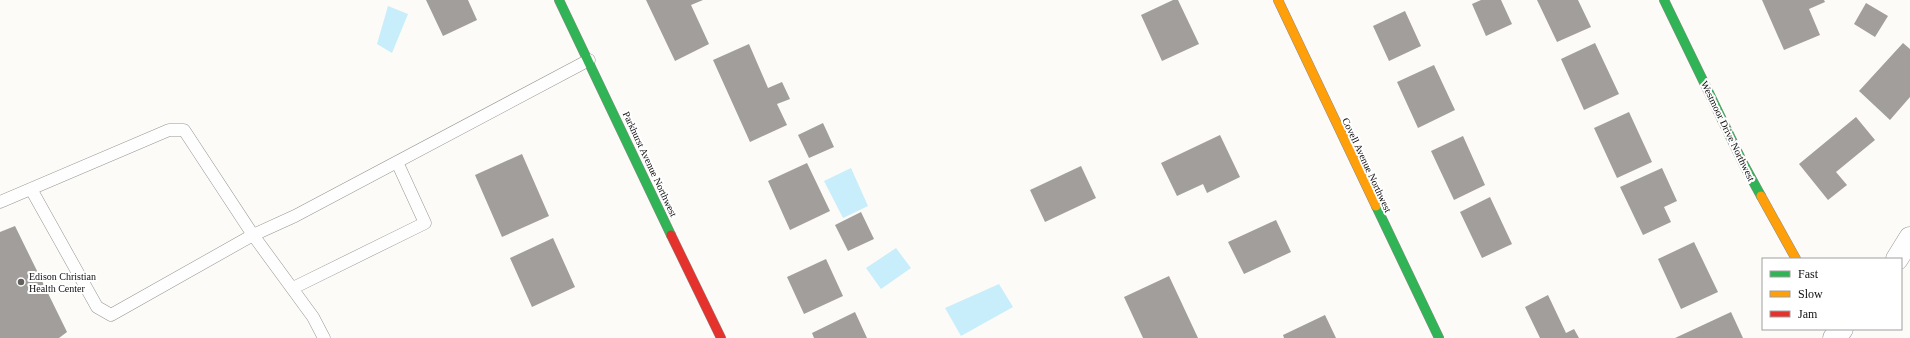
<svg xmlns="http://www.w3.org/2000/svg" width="1910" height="338" font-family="Georgia,serif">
<rect width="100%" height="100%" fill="#fcfbf7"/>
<!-- water -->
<path fill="#c8eefb" d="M388,6L408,14L392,53L377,44Z
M851,168L868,206L843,218L824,181Z
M896,248L911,268L881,289L866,268Z
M999,284L1013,307L961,336L945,308Z"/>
<!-- building -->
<path fill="#a19e9b" d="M426,0H468L477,20L443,36Z
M646,0H703L691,5L709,44L675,61Z
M1173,0H1178L1199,44L1162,61L1141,15Z
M1481,0H1501L1512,24L1486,36L1472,4Z
M1537,0H1578L1591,27L1557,42Z
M1762,0H1824L1825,2L1809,9L1820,35L1784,50Z
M1866,3L1888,16L1875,37L1854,24Z
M1405,11L1421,46L1389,61L1373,26Z
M1595,43L1619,94L1584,110L1561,59Z
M1903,43L1910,49V97L1890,120L1859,91Z
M749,44L768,88L782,82L790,99L777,104L787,125L750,142L713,60Z
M1434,65L1455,110L1418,128L1397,82Z
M1629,112L1652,162L1617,178L1594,128Z
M1856,117L1875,140L1836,172L1847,185L1828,200L1799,164Z
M823,123L834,147L809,158L798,135Z
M1220,135L1240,177L1207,193L1203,184L1177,196L1161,163Z
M1463,136L1485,185L1454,200L1431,151Z
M522,154L549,216L502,237L475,175Z
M807,163L830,211L790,230L768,181Z
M1081,166L1096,198L1045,222L1030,190Z
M1662,168L1677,201L1664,207L1671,222L1643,235L1620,187Z
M1490,197L1512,244L1482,258L1460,212Z
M861,212L874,239L848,251L835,225Z
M1276,220L1291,252L1244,274L1228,242Z
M15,226L67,332L59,338H0V232Z
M553,238L575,287L532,307L510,258Z
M1694,242L1718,292L1681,309L1658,259Z
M826,259L843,296L804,314L787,277Z
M1169,276L1198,338H1143L1124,297Z
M1548,295L1566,333L1574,329L1579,338H1540L1525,307Z
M855,312L867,338H814L812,333Z
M1731,312L1743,338H1675Z
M1325,315L1336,338H1284L1283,335Z"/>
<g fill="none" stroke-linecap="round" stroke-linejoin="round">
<!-- lane casing -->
<g stroke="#969694" stroke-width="13">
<path id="lane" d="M0,202L169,130H184L253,235L111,315L97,307L31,189
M293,288L425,223L397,162
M324,338L313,317L253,235L295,216L589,60"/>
</g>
<!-- street casing -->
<g stroke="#969694" stroke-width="23">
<path id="street" d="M1897,259L1910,238
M1834,338L1842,329"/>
</g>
<!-- fast casing -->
<g stroke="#8d8c8b" stroke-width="10">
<path id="fast" d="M559,0L671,235
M1664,0L1743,163L1761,196
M1376,206L1439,338"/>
</g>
<!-- slow casing -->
<g stroke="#8d8c8b" stroke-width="10">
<path id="slow" d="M1278,0L1376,206
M1761,196L1796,259"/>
</g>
<!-- jam casing -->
<g stroke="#8d8c8b" stroke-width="10">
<path id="jam" d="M671,235L721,338"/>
</g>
<!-- lane -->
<use href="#lane" stroke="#fffefe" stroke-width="12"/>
<!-- street -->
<use href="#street" stroke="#fffefe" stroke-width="22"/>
<!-- fast -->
<use href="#fast" stroke="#30b455" stroke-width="9"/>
<!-- slow -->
<use href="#slow" stroke="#ff9f0a" stroke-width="9"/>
<!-- jam -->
<use href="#jam" stroke="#e5322d" stroke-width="9"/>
</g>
<!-- markers -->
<circle fill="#636261" stroke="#fff" stroke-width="1.5" cx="21" cy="282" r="4"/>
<g text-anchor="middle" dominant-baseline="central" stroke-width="4" stroke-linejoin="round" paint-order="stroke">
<!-- street labels -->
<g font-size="10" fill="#101010" stroke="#fff">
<text transform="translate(1728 131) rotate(64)">Westmoor Drive Northwest</text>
<text transform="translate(650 164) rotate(65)">Parkhurst Avenue Northwest</text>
<text transform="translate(1367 165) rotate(65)">Covell Avenue Northwest</text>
</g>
<!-- poi labels -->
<g font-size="10" fill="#101010" stroke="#fff" text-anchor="start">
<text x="29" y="276">Edison Christian<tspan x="29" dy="12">Health Center</tspan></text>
</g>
</g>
<!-- legend -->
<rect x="1762" y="258" width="140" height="72" fill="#ffffff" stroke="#9f9f9f"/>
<rect x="1770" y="271" width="20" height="6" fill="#30b455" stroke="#9f9f9f"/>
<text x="1798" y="278" font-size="12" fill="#101010">Fast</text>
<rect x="1770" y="291" width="20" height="6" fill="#ff9f0a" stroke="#9f9f9f"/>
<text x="1798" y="298" font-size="12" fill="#101010">Slow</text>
<rect x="1770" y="311" width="20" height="6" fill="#e5322d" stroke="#9f9f9f"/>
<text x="1798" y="318" font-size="12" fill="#101010">Jam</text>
</svg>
